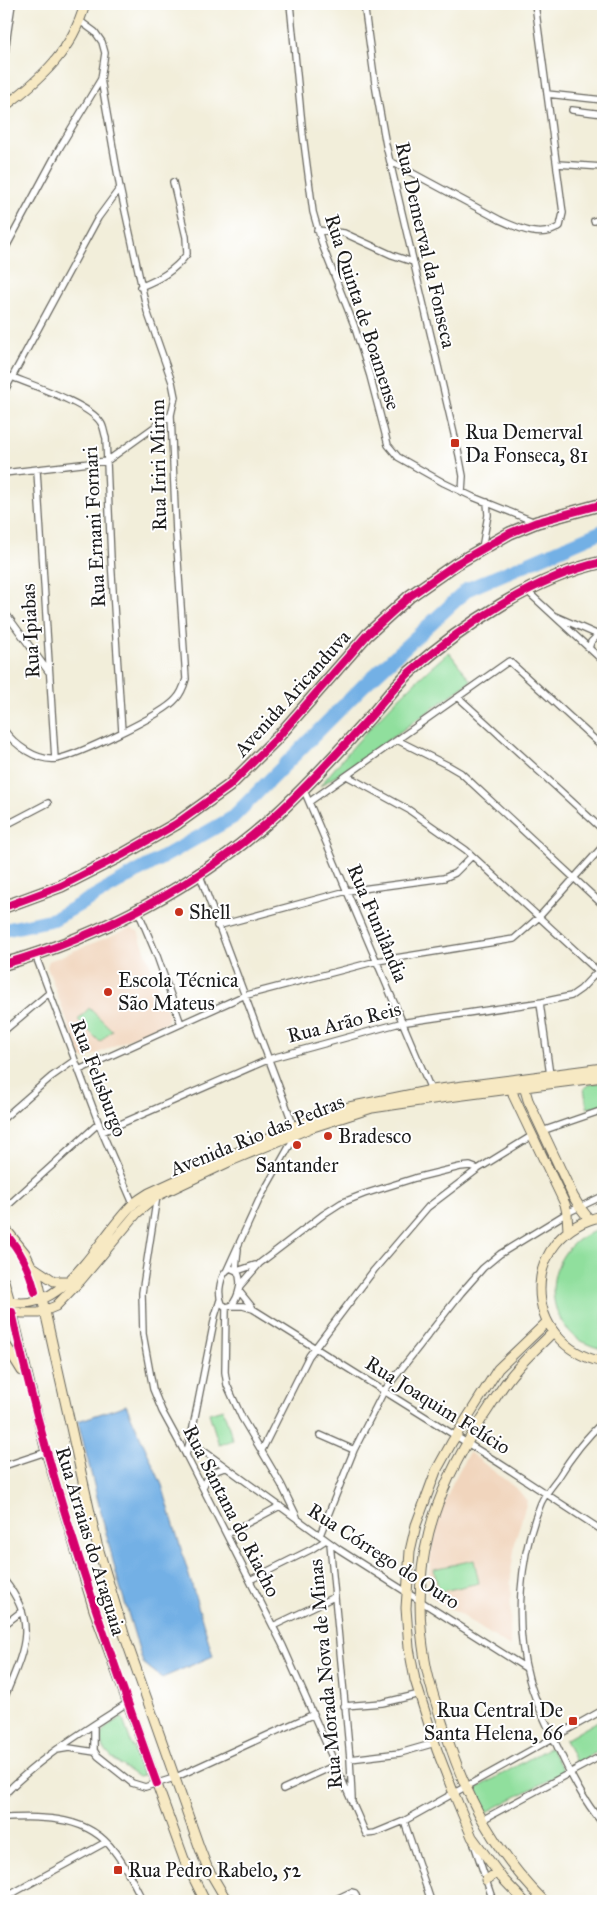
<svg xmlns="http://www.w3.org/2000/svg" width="607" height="1905" font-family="'IM FELL Great Primer',serif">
<rect width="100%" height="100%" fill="#fff"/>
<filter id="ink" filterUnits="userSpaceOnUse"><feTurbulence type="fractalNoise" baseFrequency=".02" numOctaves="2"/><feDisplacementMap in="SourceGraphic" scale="10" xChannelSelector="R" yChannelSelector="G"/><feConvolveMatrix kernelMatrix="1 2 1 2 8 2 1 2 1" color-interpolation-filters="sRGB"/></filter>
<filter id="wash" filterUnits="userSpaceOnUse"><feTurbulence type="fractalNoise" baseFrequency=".0096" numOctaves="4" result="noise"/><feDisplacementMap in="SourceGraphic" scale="20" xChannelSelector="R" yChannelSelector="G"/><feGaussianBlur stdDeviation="1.12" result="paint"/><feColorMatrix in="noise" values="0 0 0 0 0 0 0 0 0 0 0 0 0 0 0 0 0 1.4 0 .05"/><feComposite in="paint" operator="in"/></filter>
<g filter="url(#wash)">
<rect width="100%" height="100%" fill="#f2eeda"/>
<!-- built -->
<path fill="#f1d5bd" d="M130,928L138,931L169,1016L167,1022L85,1059L80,1056L47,967L49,961Z
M469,1452L518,1490L527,1501L516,1538L511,1571L510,1647L428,1594L430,1558L439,1517L453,1482Z"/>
<!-- green -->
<path fill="#90df9d" stroke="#567e5c" d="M449,652L471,681L362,759L320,786C359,738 401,692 449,652Z
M89,1008L112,1030L100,1042L78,1020Z
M597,1083H603V1105L587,1108L584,1088L588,1085Z
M603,1229V1349C536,1336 537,1243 603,1229Z
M223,1409L233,1440L219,1445L209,1413Z
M474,1560L479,1583L439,1592L434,1569Z
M122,1717L143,1776L138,1777C126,1768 87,1747 106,1728C110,1724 117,1720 122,1717Z
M603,1718V1749L576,1763L565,1740Z
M550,1747L564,1772L485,1813L474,1790Z"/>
<!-- water -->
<path fill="#73b0e5" stroke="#486680" d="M126,1405L162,1485L213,1656L162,1678L143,1663L116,1573L78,1421Z"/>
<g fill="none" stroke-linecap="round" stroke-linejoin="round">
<!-- river -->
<path stroke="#73b0e5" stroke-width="14" d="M4,930L54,919L232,818L363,686L468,589L603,531"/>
</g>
</g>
<g filter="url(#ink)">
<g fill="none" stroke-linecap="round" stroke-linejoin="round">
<!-- street casing -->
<g stroke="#67665e" stroke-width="8">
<path id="street" d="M290,4L303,135L313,212L323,247L354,325L370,376L388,445L398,457L444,483L473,497L535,522
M364,4L376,90L386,145L459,455L463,476L462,492
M547,94L603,100
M12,101C10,98 8,94 6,90C0,70 9,26 12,4
M572,110L603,114
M390,161L500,220C518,228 542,240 560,226L563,213L535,4
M557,164L603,167
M594,221L603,219
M317,230L344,233L392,255L413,262
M4,251L60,147L101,79
M140,287C160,279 174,271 187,254L186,237L173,182
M12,377C32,385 91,405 101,423C104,427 104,433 106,438L111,559L122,732
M4,392L98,218L120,188
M37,471L55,759
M4,473L107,461L171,415
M482,548L488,515L487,502
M526,590L603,661
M4,611L48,671
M555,616L603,637
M589,648L591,642L598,635
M458,697L603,830
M4,730C15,745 36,761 56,759C76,756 163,715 176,699C181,694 184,686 186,679L176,533L171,415L175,397L172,382L147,311L120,188L101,79L105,53L102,42L95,32L80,21
M397,740L449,766L461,773L603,905
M347,776L409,810L466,850L603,976
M303,788L432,1092
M309,802L509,661L603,747
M4,826L48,803
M199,873L291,1119L294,1138L259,1200L227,1270
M138,911L157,956L181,1024
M217,926L347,891L444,878L455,873L472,856
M35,954L102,1132L134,1206
M540,1003L550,1075
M4,1031L49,993
M79,1070L243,996L377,961L514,939L539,917L603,846
M4,1118L51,1077L75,1060
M542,1131L603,1110
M102,1132L272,1058L400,1023L542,1002L571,996L581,989L598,971
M157,1196L142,1293L143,1334L153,1389L162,1411L186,1455L283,1646L366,1834L375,1833L404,1821L603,1710
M4,1209L99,1123
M230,1268L237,1271C243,1281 239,1297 231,1306L226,1307L222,1304C217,1293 220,1274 230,1268Z
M236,1269L238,1249
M237,1271L255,1265
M240,1286L260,1263L324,1214L341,1203L364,1194L415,1178L460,1167L470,1166L478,1169
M239,1291L252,1307
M231,1306H243L253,1309L499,1463L603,1531
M226,1307L225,1372L227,1385L242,1418L281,1484L297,1517
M603,1422C585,1438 571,1457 558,1478C552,1486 545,1494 541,1503C519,1556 514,1624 529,1679C535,1702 547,1725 557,1746C570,1774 583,1800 603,1824
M320,1435L354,1450
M190,1441L340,1550L526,1668
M262,1450L309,1356L374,1270L428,1207L478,1169L533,1135
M186,1455L192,1432L215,1316L220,1300
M4,1466L46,1452
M203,1487C208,1476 213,1470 226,1468
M227,1534L280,1506
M320,1535L354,1450L384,1391L461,1293L483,1268L500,1254L567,1213L603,1196
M330,1543L350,1759L352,1799
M4,1580C40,1624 23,1652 4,1699
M250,1580L312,1549L326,1540
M4,1625L22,1611
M273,1626L334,1597
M344,1706L382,1703L420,1694
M94,1725V1751L98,1756L132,1783L145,1787L174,1778L314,1714
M57,1750L69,1748L95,1752
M350,1759L400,1753L435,1743
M283,1789L336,1765
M4,1795C39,1757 85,1731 127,1703
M4,1818C43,1817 88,1815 114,1851C126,1866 134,1884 143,1901
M482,1820L603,1755
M404,1821L431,1901
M474,1844L493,1901
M4,1898L106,1842
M332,1901L351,1892L355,1893L358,1901"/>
</g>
<!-- secondary casing -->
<g stroke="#67665e" stroke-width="11">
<path id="secondary" d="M4,107C42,78 72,51 85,4
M523,1083L528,1100L573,1196L579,1206L589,1219
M511,1086L514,1097L565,1204L567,1213L568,1231
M603,1216C519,1233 519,1345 603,1362
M4,1227L25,1253L38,1280L97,1544L125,1637L200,1849L207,1867L227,1901
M33,1267L54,1281H68
M4,1281L10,1302L46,1452L94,1610L184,1859L205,1901
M4,1300C63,1320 98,1237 133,1204C138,1200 144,1196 149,1193L292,1127L349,1107L432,1090L603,1068
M4,1310L22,1313H39L56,1306L80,1281L137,1213L157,1196L233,1160L310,1128L372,1108L433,1099L603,1077
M4,1342L22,1371
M486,1880L498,1872
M524,1901L502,1878L472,1837L454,1794L437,1750L415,1680L409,1648L406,1608L410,1551L416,1525L436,1471L452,1442L498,1369L547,1322
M544,1901C496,1853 468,1801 447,1737C439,1712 429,1686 425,1660C409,1566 432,1495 483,1417C494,1401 503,1384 516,1370C527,1356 541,1345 553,1332"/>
</g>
<!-- highway casing -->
<g stroke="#67665e" stroke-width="14">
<path id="highway" d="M4,907L61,886L122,855L176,824L229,786L277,738L367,635L410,596L456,564L510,533L537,522L603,504
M4,964C100,937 203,882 277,814C310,784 341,749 371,716C384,701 397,684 411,671C462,626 536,576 603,562"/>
</g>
<!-- street -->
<use href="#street" stroke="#fff" stroke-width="5.5"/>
<!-- secondary -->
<use href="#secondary" stroke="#f7e9c3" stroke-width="9"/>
<!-- highway -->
<use href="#highway" stroke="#eac769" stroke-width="11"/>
<!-- cycleway casing -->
<g stroke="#fff" stroke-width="11">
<path id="cycleway" d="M4,907L61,886L122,855L176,824L229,786L277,738L367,635L410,596L456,564L510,533L537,522L603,504
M4,964C100,937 203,882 277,814C310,784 341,749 371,716C384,701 397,684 411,671C462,626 536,576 603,562
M4,1232C21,1251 29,1268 35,1292
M12,1312C47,1474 101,1629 157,1784"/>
</g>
<!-- cycleway -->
<use href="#cycleway" stroke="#d6006c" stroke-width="8"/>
</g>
</g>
<!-- markers -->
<g fill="#c8321e" stroke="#fff" stroke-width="2">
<rect x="450" y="438" width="10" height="10" rx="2.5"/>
<circle cx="179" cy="912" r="5"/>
<circle cx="108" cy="992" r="5"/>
<circle cx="328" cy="1136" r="5"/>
<circle cx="297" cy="1145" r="5"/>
<rect x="568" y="1716" width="10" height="10" rx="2.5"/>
<rect x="113" y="1865" width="10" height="10" rx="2.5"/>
</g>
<g text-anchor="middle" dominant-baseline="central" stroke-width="4" stroke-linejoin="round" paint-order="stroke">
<!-- street labels -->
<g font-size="20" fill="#1c1c1c" stroke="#fff">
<text transform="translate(426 245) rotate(77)">Rua Demerval da Fonseca</text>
<text transform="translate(363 312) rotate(72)">Rua Quinta de Boamense</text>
<text transform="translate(158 465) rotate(-91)">Rua Iriri Mirim</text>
<text transform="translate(94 527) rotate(-93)">Rua Ernani Fornari</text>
<text transform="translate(30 631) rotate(-93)">Rua Ipiabas</text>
<text transform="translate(292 693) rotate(-48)">Avenida Aricanduva</text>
<text transform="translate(378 923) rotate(67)">Rua Funilândia</text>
<text transform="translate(344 1022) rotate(-14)">Rua Arão Reis</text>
<text transform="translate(99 1078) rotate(69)">Rua Felisburgo</text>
<text transform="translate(257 1135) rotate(-22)">Avenida Rio das Pedras</text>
<text transform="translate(438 1405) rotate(32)">Rua Joaquim Felício</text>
<text transform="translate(232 1511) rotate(63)">Rua Santana do Riacho</text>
<text transform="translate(91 1541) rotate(73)">Rua Arraias do Araguaia</text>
<text transform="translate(384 1556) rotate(33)">Rua Córrego do Ouro</text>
<text transform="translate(325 1674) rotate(-95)">Rua Morada Nova de Minas</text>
</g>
<!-- poi labels -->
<g font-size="20" fill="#1c1c1c" stroke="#fff" text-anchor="start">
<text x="465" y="432">Rua Demerval<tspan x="465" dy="23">Da Fonseca, 81</tspan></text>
<text x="189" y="912">Shell</text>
<text x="118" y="980">Escola Técnica<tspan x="118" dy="23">São Mateus</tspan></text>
<text x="338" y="1136">Bradesco</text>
<text x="297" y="1165" text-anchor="middle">Santander</text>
<text x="563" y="1710" text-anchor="end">Rua Central De<tspan x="563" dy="23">Santa Helena, 66</tspan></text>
<text x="128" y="1870">Rua Pedro Rabelo, 52</text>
</g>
</g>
<!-- margin -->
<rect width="607" height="1905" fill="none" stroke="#fff" stroke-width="20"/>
</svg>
